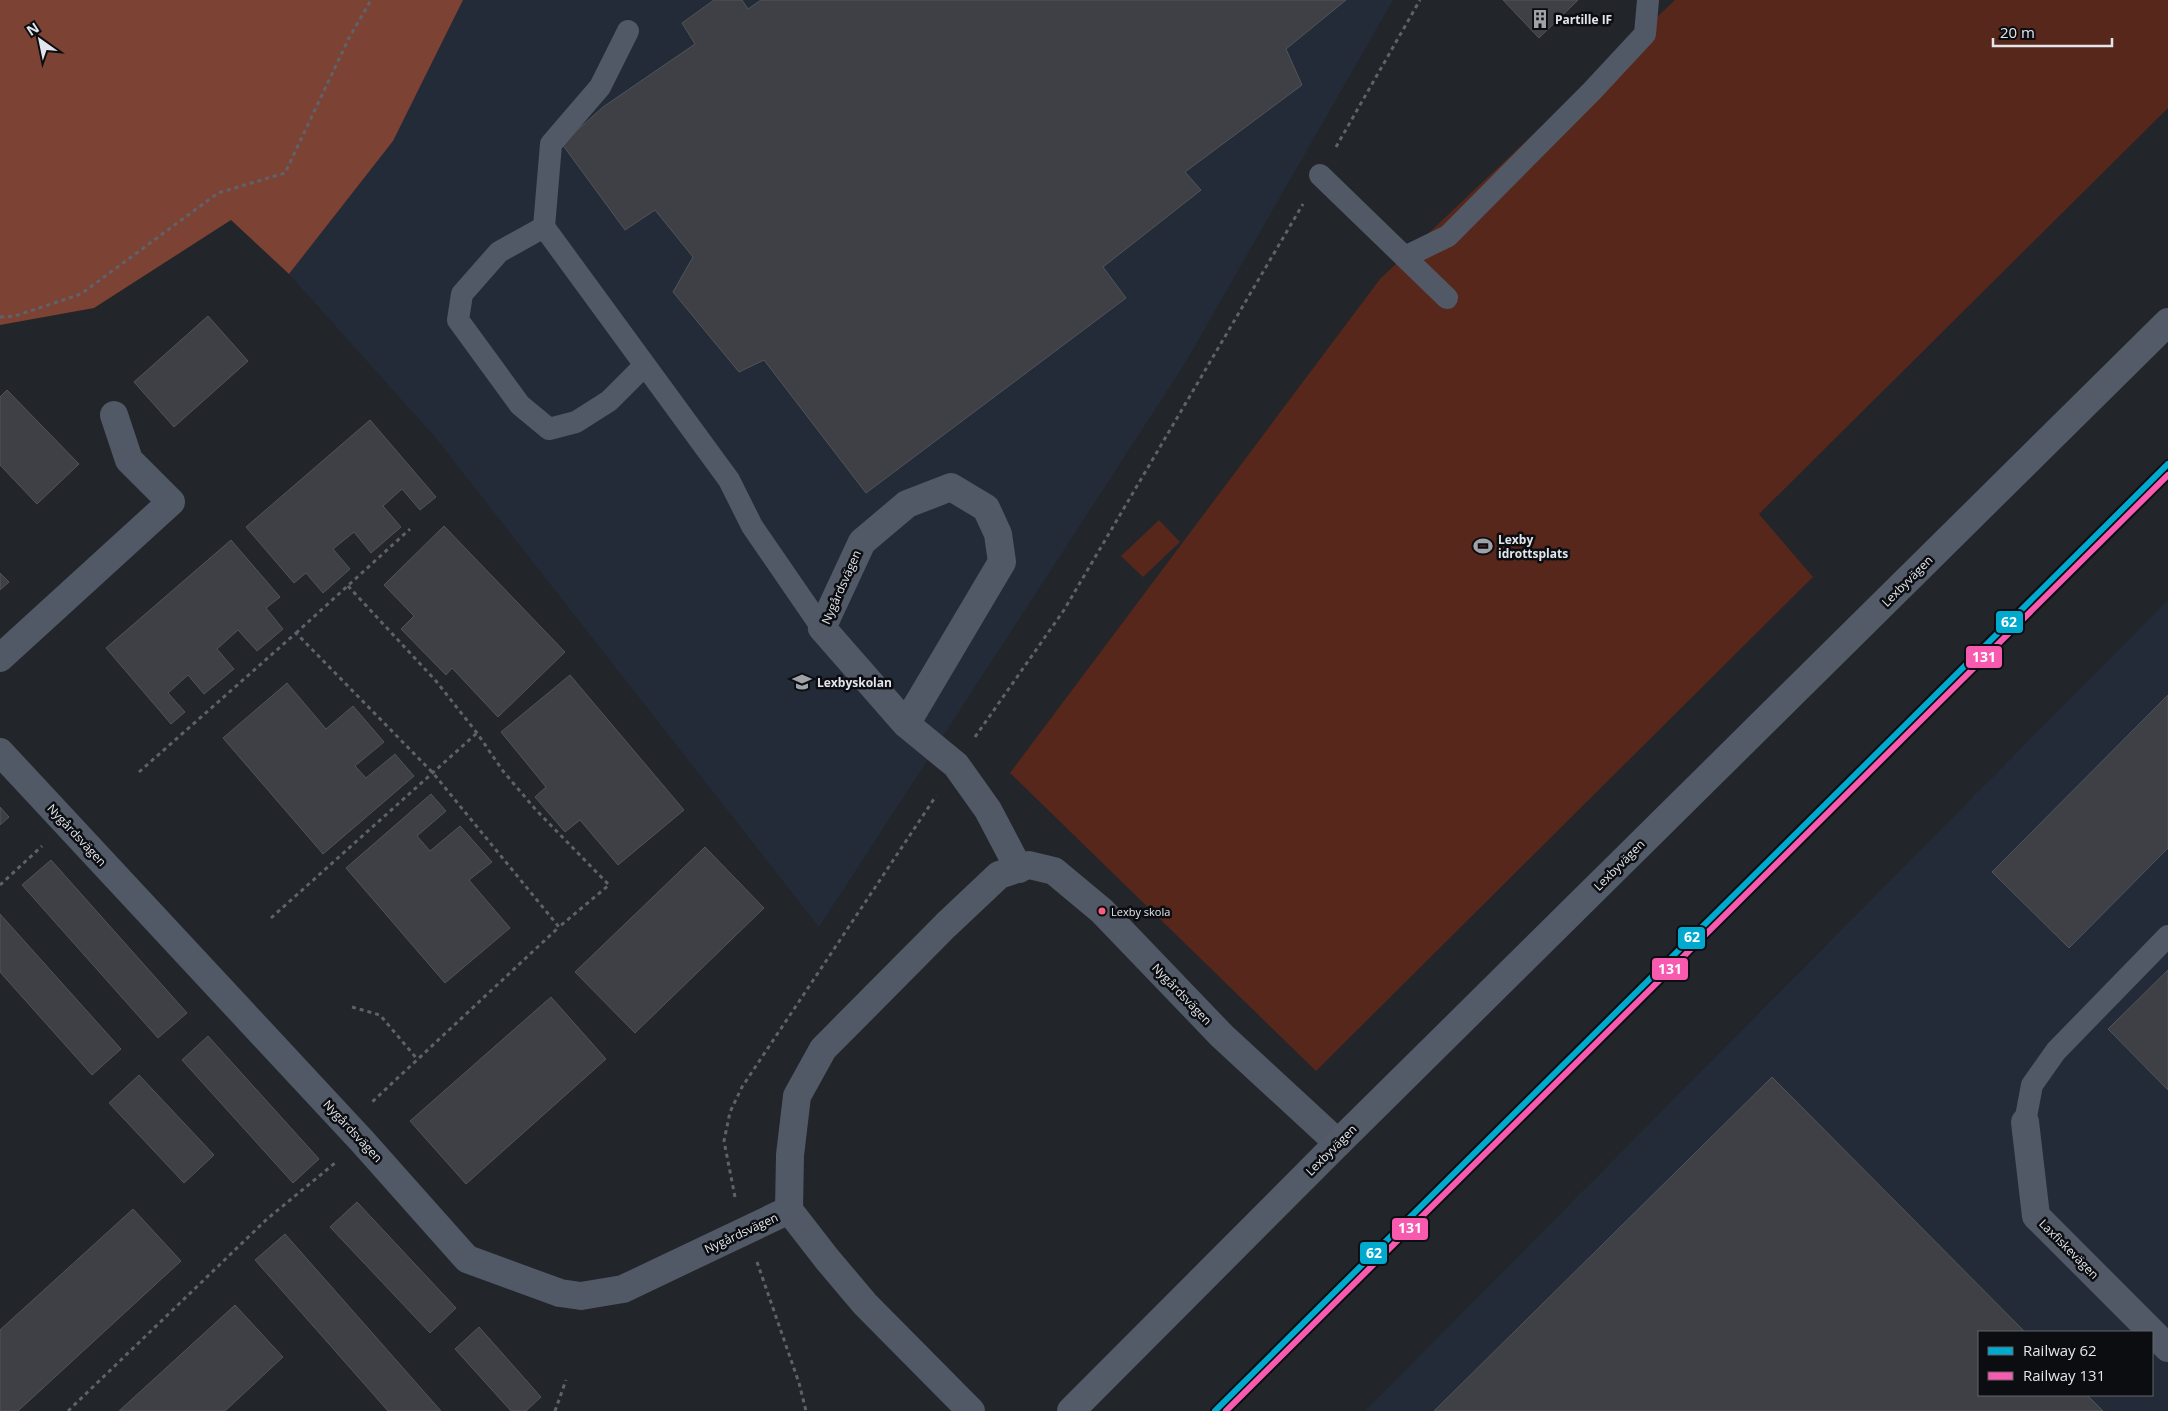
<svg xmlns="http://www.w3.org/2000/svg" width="2168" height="1411" font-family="'Open Sans',sans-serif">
<rect width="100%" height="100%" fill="#22252a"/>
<!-- built -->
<path fill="#242b38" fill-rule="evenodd" d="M463,0H1393L1184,365L819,927L435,437L289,274L393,141Z
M2168,600V1411H1365ZM1979,1332H2152V1395H1979Z"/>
<!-- green -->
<path fill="#57271b" d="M1675,0H2168V108L1759,514L1813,577L1316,1071L1010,773L1380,279Z
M1159,520L1180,542L1143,577L1121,556Z"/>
<!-- forest -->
<path fill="#7c4234" d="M0,0H463L393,141L289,274L231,220L94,308L0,325Z"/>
<!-- building -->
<path fill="#3e4045" stroke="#515458" d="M714,0H742L748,9L761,0H1346L1286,49L1302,85L1185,172L1201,190L1103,267L1126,298L866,493L764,360L739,372L673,292L693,257L655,210L625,230L562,144L603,107L695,44L682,23Z
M1503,0H1578L1539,38Z
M208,316L248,361L174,427L134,382Z
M7,390L79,464L37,504L0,465V397Z
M370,420L436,497L420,510L402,489L383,506L401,527L371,553L354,532L333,549L350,569L323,593L306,573L294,583L246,527Z
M444,526L565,652L498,717L452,668L446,675L401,629L414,616L384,585Z
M231,540L280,597L266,608L283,629L257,651L238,630L217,649L234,669L204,694L188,675L168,693L185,712L171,724L106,648Z
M0,573L9,582L0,590Z
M570,675L684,810L618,865L580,820L565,832L535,797L546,787L501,732Z
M287,683L326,729L353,706L384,742L355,766L366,778L395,754L414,776L323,854L223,738Z
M2168,695V848L2069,948L1992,872Z
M431,794L446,811L417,836L430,851L460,826L492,862L469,880L510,928L445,983L346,868Z
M0,807L9,817L0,825Z
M705,847L764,908L635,1033L575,972Z
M51,860L187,1013L158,1038L22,885Z
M0,914L121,1049L92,1075L0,972Z
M2168,970V1090L2108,1029Z
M551,997L606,1059L466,1184L410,1121Z
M208,1036L319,1159L293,1183L182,1060Z
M139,1075L214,1155L184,1183L109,1103Z
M1772,1077L2025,1332H1979V1395H2087L2103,1411H1434Z
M357,1202L456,1308L430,1333L330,1227Z
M133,1209L181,1261L18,1411H0V1330Z
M285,1234L441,1411H388L255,1260Z
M235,1305L283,1357L225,1411H119Z
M479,1327L541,1397L526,1411H511L455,1349Z"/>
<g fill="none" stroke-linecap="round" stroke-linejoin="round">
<!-- path -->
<path stroke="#5e636b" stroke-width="3" stroke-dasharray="4 4" stroke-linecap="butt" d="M1336,147L1420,0
M0,317L15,316L81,294L218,193L285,173L349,38L371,0
M348,586L436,681L477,733L503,771L536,810L609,885L559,927
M296,633L410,529
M975,737L1064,610L1303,204
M139,772L296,633L433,773L559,927L372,1102
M0,885L42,846
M271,918L477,733
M352,1007L380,1015L418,1060
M735,1197L724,1141L730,1112L742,1087L936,796
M757,1262L799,1383L806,1411
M68,1411L267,1219L335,1163
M555,1411L566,1380"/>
<!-- lane -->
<path stroke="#525966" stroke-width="22" d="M628,31L600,87L551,144L544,227L729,480L752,526L822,628
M1320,175L1447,298
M544,227L499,252L462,294L458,320L520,405L549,429L576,422L609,401L645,365
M1405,257L1448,236L1592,91L1645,34L1648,0
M2025,1122L2032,1085L2056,1051L2168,936"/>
<!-- street -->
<path stroke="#525966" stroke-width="28" d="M0,658L171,502L129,460L114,415
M906,724L1002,562L998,534L986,508L951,487L907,504L862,542L822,628L906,724L956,765L988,810L1019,869
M0,752L362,1141L467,1259L560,1293L581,1296L623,1289L789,1210
M2025,1122L2036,1216L2168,1348
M971,1411L865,1304L827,1259L789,1210L790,1155L797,1096L823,1049L946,925L999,875L1029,865L1054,871L1102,911L1222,1036L1338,1143"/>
<!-- secondary -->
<path stroke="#535b69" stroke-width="28" d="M1071,1411L1338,1143L2168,322"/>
<!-- rail-1 casing -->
<g stroke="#0b0d11" stroke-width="10">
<path id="rail-1" d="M1215,1411L2168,464"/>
</g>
<!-- rail-2 casing -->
<g stroke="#0b0d11" stroke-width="10">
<path id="rail-2" d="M1226,1411L2168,475"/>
</g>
<!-- rail-1 -->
<use href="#rail-1" stroke="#00a9ce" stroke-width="6"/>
<!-- rail-2 -->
<use href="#rail-2" stroke="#f75aaf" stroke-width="6"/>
</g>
<!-- icons -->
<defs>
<g id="building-bare" transform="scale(1.5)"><path d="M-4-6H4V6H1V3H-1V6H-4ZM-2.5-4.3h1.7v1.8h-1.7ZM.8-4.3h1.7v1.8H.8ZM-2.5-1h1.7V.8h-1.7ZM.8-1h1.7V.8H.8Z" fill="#9fa2a8" stroke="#0b0d11" stroke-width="2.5" paint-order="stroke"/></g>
<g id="stadium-bare" transform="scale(1.5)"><path d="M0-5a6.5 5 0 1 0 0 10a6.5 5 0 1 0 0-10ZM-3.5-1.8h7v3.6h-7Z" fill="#9fa2a8" stroke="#0b0d11" stroke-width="2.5" paint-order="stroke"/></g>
<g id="school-bare" transform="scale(1.5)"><path d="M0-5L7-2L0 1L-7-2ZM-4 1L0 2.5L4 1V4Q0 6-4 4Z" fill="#9fa2a8" stroke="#0b0d11" stroke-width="2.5" paint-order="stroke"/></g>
</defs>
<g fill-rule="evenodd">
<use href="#building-bare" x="1540" y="19"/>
<use href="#stadium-bare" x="1483" y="546"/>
<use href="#school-bare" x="802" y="682"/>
</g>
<!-- markers -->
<circle fill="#f8607d" stroke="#0b0d11" stroke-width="2" cx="1102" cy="911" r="4.5"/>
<g text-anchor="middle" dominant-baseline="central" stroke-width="5" stroke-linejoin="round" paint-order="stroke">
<!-- bus labels -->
<g font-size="11" fill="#e2e6ec" stroke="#0b0d11" text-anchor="start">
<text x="1111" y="911">Lexby skola</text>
</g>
<!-- poi labels -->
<g font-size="12" font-weight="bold" fill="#e2e6ec" stroke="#0b0d11" text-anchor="start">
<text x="1555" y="19">Partille IF</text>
<text x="1498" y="539">Lexby<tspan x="1498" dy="14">idrottsplats</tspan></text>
<text x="817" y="682">Lexbyskolan</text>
</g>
<!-- street labels -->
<g font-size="12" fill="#e2e6ec" stroke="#0b0d11">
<text transform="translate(1907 581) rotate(-45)">Lexbyvägen</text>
<text transform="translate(841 587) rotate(-66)">Nygårdsvägen</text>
<text transform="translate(77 835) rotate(47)">Nygårdsvägen</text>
<text transform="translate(1619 865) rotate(-45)">Lexbyvägen</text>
<text transform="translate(1182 994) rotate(46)">Nygårdsvägen</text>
<text transform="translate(353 1131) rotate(47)">Nygårdsvägen</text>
<text transform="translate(1331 1150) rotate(-45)">Lexbyvägen</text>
<text transform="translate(741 1233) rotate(-25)">Nygårdsvägen</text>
<text transform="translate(2069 1249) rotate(45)">Laxfiskevägen</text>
</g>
</g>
<g stroke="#0b0d11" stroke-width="2">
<rect x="1995" y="610" width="29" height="24" rx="5" fill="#00a9ce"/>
<rect x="1965" y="645" width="38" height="24" rx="5" fill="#f75aaf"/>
<rect x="1677" y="926" width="29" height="24" rx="5" fill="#00a9ce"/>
<rect x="1651" y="957" width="38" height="24" rx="5" fill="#f75aaf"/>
<rect x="1391" y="1217" width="38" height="24" rx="5" fill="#f75aaf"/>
<rect x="1359" y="1241" width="29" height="24" rx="5" fill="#00a9ce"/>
</g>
<g font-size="14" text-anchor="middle" font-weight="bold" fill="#fff">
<text x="2009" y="627">62</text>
<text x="1984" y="662">131</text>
<text x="1692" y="942">62</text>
<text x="1670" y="974">131</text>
<text x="1410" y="1233">131</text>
<text x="1374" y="1258">62</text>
</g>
<!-- legend -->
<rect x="1978" y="1331" width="175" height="65" fill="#0b0d11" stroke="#616469"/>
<rect x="1988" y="1347" width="25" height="8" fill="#00a9ce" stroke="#616469"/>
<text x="2023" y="1356" font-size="15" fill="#e2e6ec">Railway 62</text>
<rect x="1988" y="1372" width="25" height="8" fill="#f75aaf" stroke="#616469"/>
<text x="2023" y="1381" font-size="15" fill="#e2e6ec">Railway 131</text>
<!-- north arrow -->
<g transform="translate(40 40) rotate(327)" stroke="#0b0d11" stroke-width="4" paint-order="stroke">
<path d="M0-4L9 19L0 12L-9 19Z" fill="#e2e6ec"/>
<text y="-8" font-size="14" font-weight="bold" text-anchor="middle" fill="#e2e6ec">N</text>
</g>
<!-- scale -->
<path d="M1993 38v8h119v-8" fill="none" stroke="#e2e6ec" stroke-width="2.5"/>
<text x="2000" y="38" font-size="15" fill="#e2e6ec" stroke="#0b0d11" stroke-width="4" paint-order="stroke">20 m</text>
</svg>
